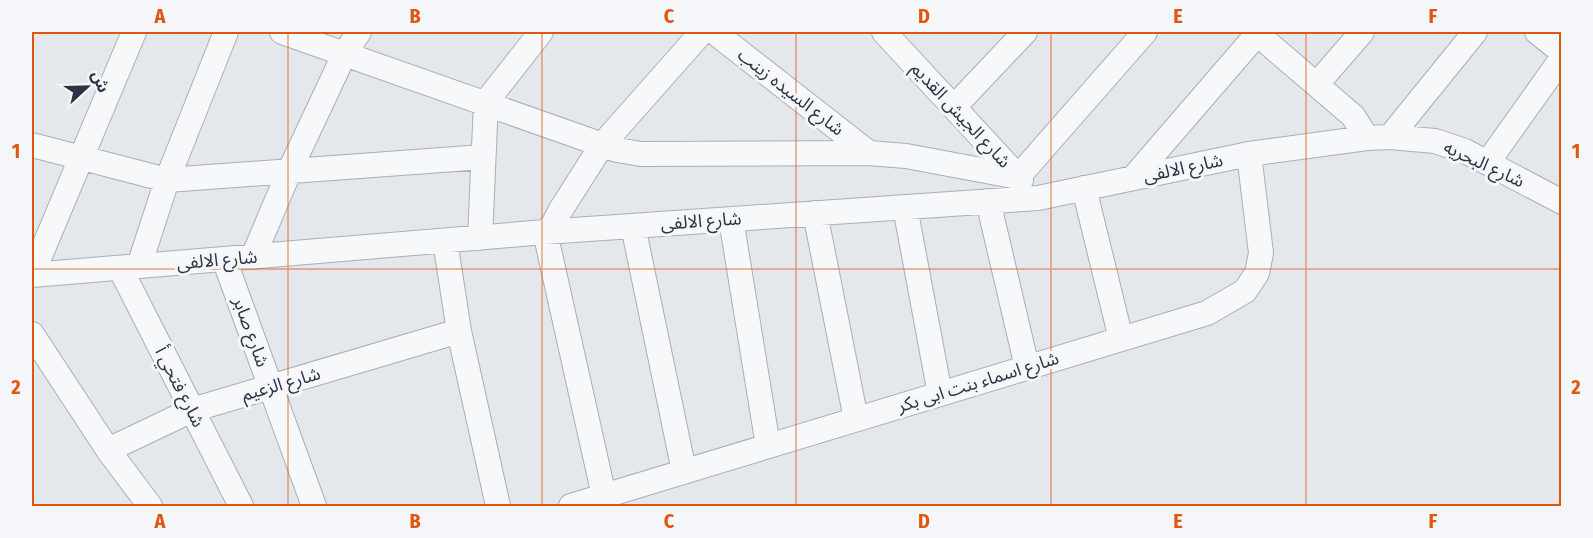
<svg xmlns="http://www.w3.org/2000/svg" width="1593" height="538" font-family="'Fira Sans Condensed','Noto Sans Arabic',sans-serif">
<rect width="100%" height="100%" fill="#e4e7ec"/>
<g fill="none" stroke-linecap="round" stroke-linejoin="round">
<!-- minor casing -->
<g stroke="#a9aeb7" stroke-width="26">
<path id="minor" d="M282,32L617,150L641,154L869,153L906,156L1018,177L1145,32
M714,32L869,153
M884,32L1021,180
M1255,32L1353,116L1367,138
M1537,32L1562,52
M1317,84L1362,32
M954,107L1025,32
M1390,137L1475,32
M32,145L167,180L483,157
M1488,162L1562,58
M1133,178L1259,32
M1084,188L1121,339
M988,201L1027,367
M905,207L940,394
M815,213L856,419
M731,219L768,446
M633,226L684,471
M480,238L486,102L541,32
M445,241L459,331L498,506
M253,257L289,172L344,55L359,32
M224,259L314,506
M139,266L167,180L226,32
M120,268L241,506
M32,275L545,232L1038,198L1249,154L1367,138L1390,137L1435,141L1465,151L1562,202
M32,275L134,32
M32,334L108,450L150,506
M108,450L192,410L459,331
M604,496L545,232L553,225L560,211L602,145L702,32
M571,506L1207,313L1245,291L1257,273L1261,253L1249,154"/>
</g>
<!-- minor -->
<use href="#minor" stroke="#f7f8fa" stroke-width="24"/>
</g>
<!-- grid -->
<path fill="none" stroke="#df570f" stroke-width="1.5" stroke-opacity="0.55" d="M288,32V506M542,32V506M796,32V506M1051,32V506M1306,32V506M32,269H1562"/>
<g text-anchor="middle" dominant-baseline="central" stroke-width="6" stroke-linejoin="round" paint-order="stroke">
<!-- street labels -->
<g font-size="18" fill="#2b3445" stroke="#f4f6f9">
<text transform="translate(791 92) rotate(38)">شارع السيده زينب</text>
<text transform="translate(961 115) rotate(47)">شارع الجيش القديم</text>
<text transform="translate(1484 164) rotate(25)">شارع البحريه</text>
<text transform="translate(1183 168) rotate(-12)">شارع الالفى</text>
<text transform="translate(701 221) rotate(-4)">شارع الالفى</text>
<text transform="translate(217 260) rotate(-5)">شارع الالفى</text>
<text transform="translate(251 332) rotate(70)">شارع صابر</text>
<text transform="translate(978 382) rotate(-17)">شارع اسماء بنت ابى بكر</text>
<text transform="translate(281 384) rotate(-16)">شارع الزعيم</text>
<text transform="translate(180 387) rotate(63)">شارع فتحي أ</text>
</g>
</g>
<!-- border -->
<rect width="1593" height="538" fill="none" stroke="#f4f6f9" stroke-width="66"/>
<!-- north arrow -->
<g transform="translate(87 87) rotate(68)" stroke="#f4f6f9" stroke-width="4.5" paint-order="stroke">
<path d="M0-4.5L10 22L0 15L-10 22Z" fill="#2b3445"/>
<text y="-9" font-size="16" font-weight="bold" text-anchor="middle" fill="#2b3445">ش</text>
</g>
<rect x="33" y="33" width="1527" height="472" fill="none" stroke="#df570f" stroke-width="2"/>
<g font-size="20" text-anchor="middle" font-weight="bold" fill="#df570f">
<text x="160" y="23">A</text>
<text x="415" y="23">B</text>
<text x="669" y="23">C</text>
<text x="924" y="23">D</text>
<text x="1178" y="23">E</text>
<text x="1433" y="23">F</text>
<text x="16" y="158">1</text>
<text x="1576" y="158">1</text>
<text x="16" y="394">2</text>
<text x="1576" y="394">2</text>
<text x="160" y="528">A</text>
<text x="415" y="528">B</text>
<text x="669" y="528">C</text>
<text x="924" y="528">D</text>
<text x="1178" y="528">E</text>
<text x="1433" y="528">F</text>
</g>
</svg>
